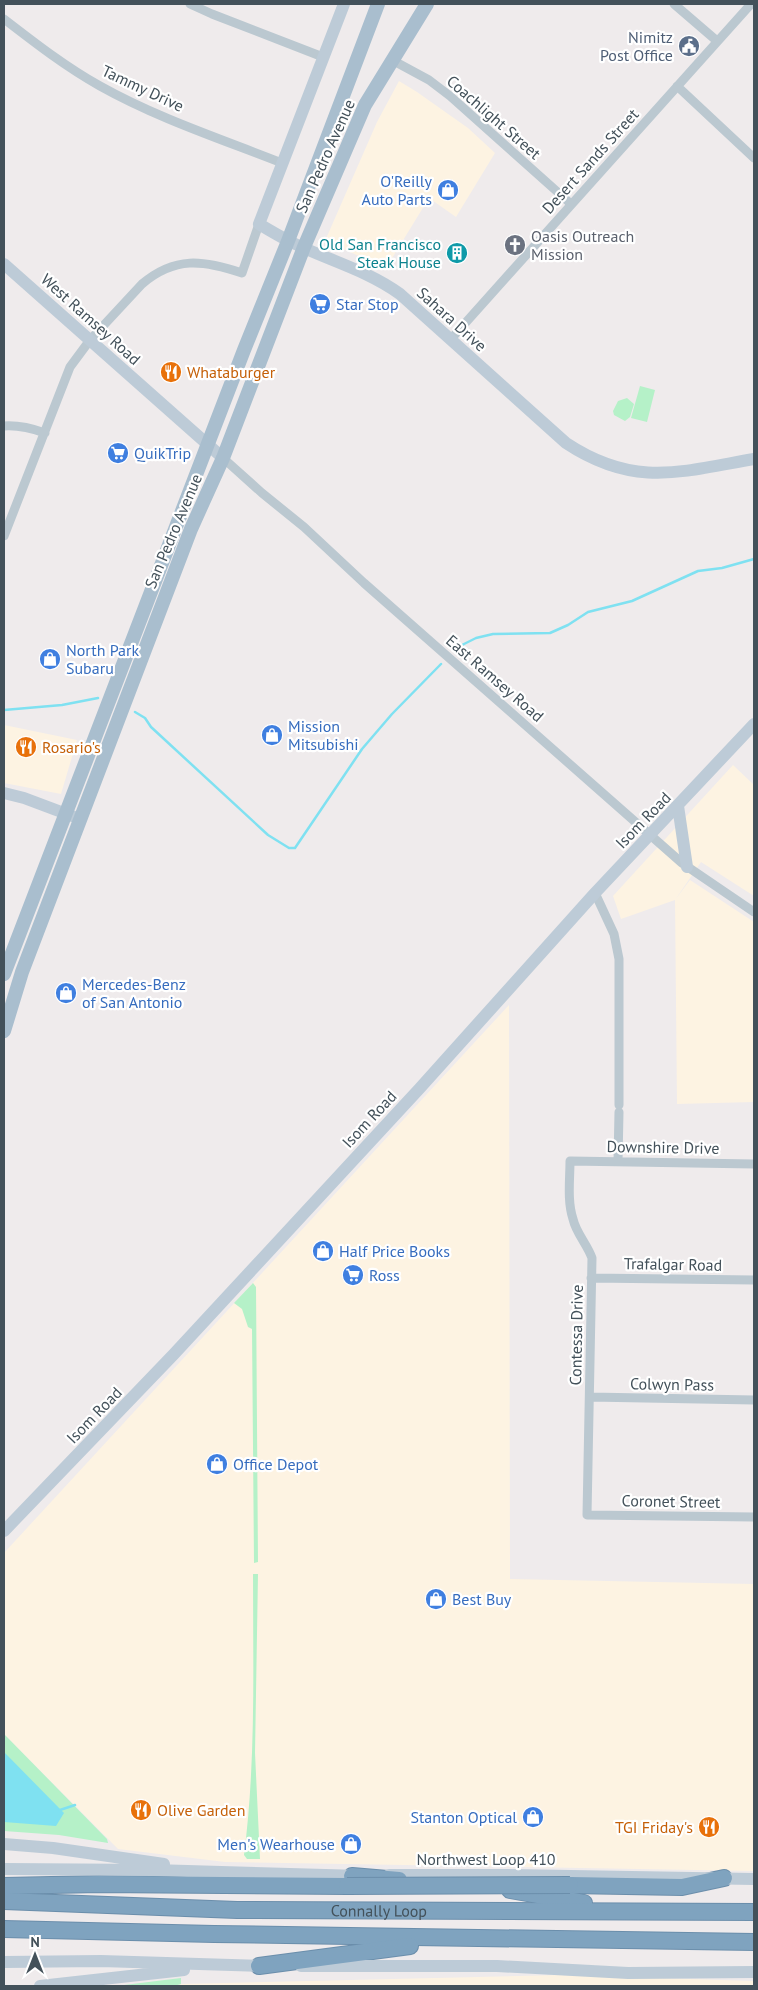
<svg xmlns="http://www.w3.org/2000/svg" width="758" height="1990" font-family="'PT Sans',sans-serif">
<rect width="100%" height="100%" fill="#efebec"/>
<!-- commercial -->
<path fill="#fdf3e2" d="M399,81L417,92L468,128L495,153L456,217L429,198L386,268L325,241L377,122Z
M4,725L77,740L61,794L4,783Z
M733,765L754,785V896L701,862L675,900L621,919L613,896Z
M690,880L754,922V1102L677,1104L675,900Z
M509,1005L510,1579L754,1584V1871L225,1862L118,1849L4,1734V1553Z
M560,1975L754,1981V1986H174L181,1984Z"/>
<!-- green -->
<path fill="#b5f1c8" d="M640,386L655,390L647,422L631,418Z
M627,398L634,404L630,417L625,421L614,415L613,411L618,401Z
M253,1283L256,1287L258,1562L254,1563L252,1329L248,1327L242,1309L234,1303Z
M253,1574H258L255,1753L260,1859H247L244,1855C256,1762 253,1668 253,1574Z
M4,1734L107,1839L108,1843L59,1835L4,1831Z
M181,1978V1984L174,1986H116Z"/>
<!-- water -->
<path fill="#7fe1f1" d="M4,1752L64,1813L56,1826L4,1822Z"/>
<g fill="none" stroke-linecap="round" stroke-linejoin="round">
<!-- stream -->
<path stroke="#7fe1f1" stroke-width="2.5" d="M456,648L476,638L493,634L550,633L568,625L588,612L632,601L698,571L722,568L754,559
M4,710L62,705L98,698
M135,712L145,718L151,727L268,835L289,848H295L362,749L392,714L441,664
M60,1810L75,1805"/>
<!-- highway casing -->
<g stroke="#6b8eab" stroke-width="18">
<g id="highway">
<path d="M352,1876L399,1880"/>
<path d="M570,1885L682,1887L724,1878"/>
<path d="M4,1886L99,1884L347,1886"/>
<path d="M510,1890L584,1903"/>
<path id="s1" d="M4,1901L237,1910L754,1912"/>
<path d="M4,1929L214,1934L754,1942"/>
<path d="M259,1966L410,1946"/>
</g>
</g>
<!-- street -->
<path stroke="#bbc8d0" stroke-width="9" d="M190,4L212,14L323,57
M674,4L717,41
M4,19C35,43 66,67 100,86C157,118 221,139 282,163
M392,60L429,80L450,96L571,204
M677,86L754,158
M451,339L751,4
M4,426C19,425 31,428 45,433
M223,458L262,493L304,527L364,583L682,863L754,912
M4,536L70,367L90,340L142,284C175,256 203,260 242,273L259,224
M595,893L614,934L619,959V1105
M618,1161L619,1112
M754,1164L570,1161C570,1179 567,1201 573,1219C576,1233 587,1244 592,1258L587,1515L754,1517
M591,1278L754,1280
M590,1397L754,1400"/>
<!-- secondary -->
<path stroke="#bdcbd7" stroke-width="12" d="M344,4L259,224C269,230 279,236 289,241C327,260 365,269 400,294L566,443C634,488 680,472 754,459
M4,264L223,458
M4,793L24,798L80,819
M678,806L687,867
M4,1531L174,1354L420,1088L595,893L754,724
M4,1844L53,1848L164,1864
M4,1869L153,1870L361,1876
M389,1875H510L754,1879
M4,1962L101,1961L266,1966
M301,1966H497L628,1973L754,1972
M40,1986L184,1970"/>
<!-- primary -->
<path stroke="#a9bece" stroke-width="14" d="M4,974L244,350L288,241L378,4
M4,1031L22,972L191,529L223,458L304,247L365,105L427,4"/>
<!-- highway -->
<use href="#highway" stroke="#7fa3bf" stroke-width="16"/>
<!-- highway-bridge casing -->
<g stroke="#6b8eab" stroke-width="18" stroke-linecap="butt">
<path id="highway-bridge" d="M347,1886L570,1885"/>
</g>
<!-- highway-bridge -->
<use href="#highway-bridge" stroke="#7fa3bf" stroke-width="16"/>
</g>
<!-- icons -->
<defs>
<g id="civic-disc" transform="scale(1.125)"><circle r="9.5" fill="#5c6f8a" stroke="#fff"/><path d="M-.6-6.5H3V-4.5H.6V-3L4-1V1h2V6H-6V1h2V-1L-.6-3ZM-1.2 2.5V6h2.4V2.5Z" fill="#fff"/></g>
<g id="shop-disc" transform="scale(1.125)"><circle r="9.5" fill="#3f7fe0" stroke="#fff"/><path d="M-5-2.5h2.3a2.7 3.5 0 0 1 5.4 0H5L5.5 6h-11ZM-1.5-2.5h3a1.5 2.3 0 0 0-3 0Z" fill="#fff"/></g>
<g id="church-disc" transform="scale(1.125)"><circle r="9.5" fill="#6b7280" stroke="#fff"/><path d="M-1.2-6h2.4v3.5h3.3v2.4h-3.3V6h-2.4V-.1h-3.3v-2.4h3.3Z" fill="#fff"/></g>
<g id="building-disc" transform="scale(1.125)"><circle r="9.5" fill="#0f9aa8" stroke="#fff"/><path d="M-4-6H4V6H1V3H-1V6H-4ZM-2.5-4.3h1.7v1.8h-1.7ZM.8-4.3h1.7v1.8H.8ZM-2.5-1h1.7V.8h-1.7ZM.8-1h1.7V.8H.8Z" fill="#fff"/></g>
<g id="supermarket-disc" transform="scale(1.125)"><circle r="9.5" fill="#3f7fe0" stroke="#fff"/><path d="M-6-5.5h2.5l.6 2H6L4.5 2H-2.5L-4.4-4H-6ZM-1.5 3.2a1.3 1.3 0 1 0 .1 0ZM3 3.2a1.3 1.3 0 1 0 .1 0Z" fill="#fff"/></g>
<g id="restaurant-disc" transform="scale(1.125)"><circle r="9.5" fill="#e8710a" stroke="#fff"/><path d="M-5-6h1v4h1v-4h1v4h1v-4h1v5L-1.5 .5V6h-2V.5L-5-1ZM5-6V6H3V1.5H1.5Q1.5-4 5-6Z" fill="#fff"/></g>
</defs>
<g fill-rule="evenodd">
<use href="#civic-disc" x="689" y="46"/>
<use href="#shop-disc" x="448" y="190"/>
<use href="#church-disc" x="515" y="245"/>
<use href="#building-disc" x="457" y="253"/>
<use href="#supermarket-disc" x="320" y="304"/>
<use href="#restaurant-disc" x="171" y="372"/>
<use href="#supermarket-disc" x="118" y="453"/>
<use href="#shop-disc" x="50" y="659"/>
<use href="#shop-disc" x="272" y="735"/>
<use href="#restaurant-disc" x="26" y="747"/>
<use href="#shop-disc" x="66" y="993"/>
<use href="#shop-disc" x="323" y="1251"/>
<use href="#supermarket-disc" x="353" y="1275"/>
<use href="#shop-disc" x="217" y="1464"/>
<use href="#shop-disc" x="436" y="1599"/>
<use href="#restaurant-disc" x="141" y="1810"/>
<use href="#shop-disc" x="533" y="1817"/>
<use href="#restaurant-disc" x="709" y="1827"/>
<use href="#shop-disc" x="351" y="1844"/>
</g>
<g text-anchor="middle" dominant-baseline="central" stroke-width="4.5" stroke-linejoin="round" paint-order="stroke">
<!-- service labels -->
<g font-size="16" fill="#4e5e75" stroke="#fff" text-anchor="end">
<text x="673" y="37">Nimitz<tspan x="673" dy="18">Post Office</tspan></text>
</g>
<!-- street labels -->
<g font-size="16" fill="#43515a" stroke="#fff">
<text transform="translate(143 88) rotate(25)">Tammy Drive</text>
<text transform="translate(494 117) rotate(41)">Coachlight Street</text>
<text transform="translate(325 156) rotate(-66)">San Pedro Avenue</text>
<text transform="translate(590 161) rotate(-48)">Desert Sands Street</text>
<text transform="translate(91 319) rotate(42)">West Ramsey Road</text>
<text transform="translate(452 319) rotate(42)">Sahara Drive</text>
<text transform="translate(173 531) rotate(-67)">San Pedro Avenue</text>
<text transform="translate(495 678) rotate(41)">East Ramsey Road</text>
<text transform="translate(643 820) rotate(-46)">Isom Road</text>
<text transform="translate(369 1119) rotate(-47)">Isom Road</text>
<text transform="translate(663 1147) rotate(1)">Downshire Drive</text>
<text transform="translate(673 1264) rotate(1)">Trafalgar Road</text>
<text transform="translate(576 1335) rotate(-89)">Contessa Drive</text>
<text transform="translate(672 1384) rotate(1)">Colwyn Pass</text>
<text transform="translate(94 1415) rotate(-46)">Isom Road</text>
<text transform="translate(671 1501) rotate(1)">Coronet Street</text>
<text x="486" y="1859">Northwest Loop 410</text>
<text stroke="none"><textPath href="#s1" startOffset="375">Connally Loop</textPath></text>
</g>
<!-- shop labels -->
<g font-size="16" fill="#366cbe" stroke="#fff" text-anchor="start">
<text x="432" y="181" text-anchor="end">O'Reilly<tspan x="432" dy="18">Auto Parts</tspan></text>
<text x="336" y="304">Star Stop</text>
<text x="134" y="453">QuikTrip</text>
<text x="66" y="650">North Park<tspan x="66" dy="18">Subaru</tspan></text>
<text x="288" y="726">Mission<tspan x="288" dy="18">Mitsubishi</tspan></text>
<text x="82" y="984">Mercedes-Benz<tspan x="82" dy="18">of San Antonio</tspan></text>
<text x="339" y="1251">Half Price Books</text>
<text x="369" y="1275">Ross</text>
<text x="233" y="1464">Office Depot</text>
<text x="452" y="1599">Best Buy</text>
<text x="517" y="1817" text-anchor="end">Stanton Optical</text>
<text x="335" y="1844" text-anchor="end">Men's Wearhouse</text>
</g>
<!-- worship labels -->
<g font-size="16" fill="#5b616d" stroke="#fff" text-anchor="start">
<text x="531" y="236">Oasis Outreach<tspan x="531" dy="18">Mission</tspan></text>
</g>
<!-- culture labels -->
<g font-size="16" fill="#0d838f" stroke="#fff" text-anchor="end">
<text x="441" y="244">Old San Francisco<tspan x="441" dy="18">Steak House</tspan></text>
</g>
<!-- food labels -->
<g font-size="16" fill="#c56008" stroke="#fff" text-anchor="start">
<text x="187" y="372">Whataburger</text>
<text x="42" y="747">Rosario's</text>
<text x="157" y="1810">Olive Garden</text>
<text x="693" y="1827" text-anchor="end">TGI Friday's</text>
</g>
</g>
<!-- border -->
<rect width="758" height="1990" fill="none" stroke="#43515a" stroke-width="10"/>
<!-- north arrow -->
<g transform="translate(35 1955)" stroke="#ffffff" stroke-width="4" paint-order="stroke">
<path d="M0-4L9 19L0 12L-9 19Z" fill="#43515a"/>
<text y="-8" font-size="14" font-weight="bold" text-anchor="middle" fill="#43515a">N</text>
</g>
</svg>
